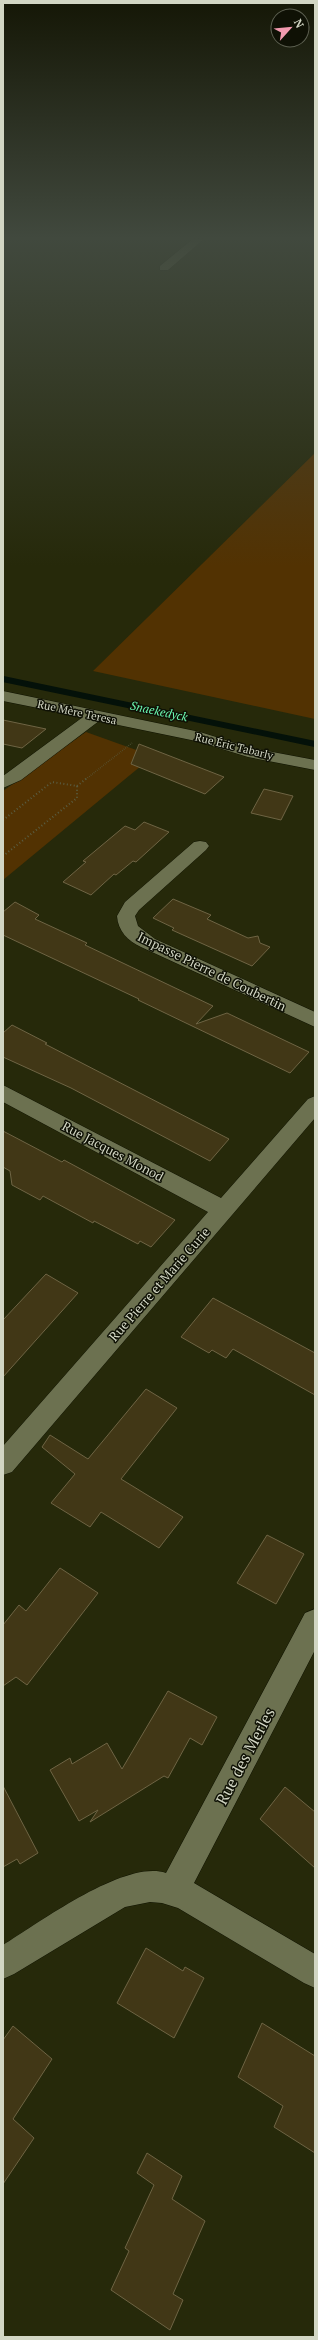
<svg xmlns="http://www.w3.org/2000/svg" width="318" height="2340" font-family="'PT Serif',serif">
<rect width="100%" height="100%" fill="#26290a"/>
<!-- green -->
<path fill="#523202" d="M315,453V719L93,671Z
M86,732L153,756L3,880V791Z"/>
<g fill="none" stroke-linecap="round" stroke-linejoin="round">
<!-- stream -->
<path stroke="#041109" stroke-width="6" d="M3,679L315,744"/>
</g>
<!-- building -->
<path fill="#413716" stroke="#6e6444" d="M3,720L46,729L22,748L3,744Z
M139,744L224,777L205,794L131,764Z
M264,789L293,796L281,820L251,813Z
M144,822L169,832L136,862L133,861L116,875L114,874L91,895L63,882L86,862L83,861L125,826L135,830Z
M173,899L211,915L207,919L248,938L258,936L260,943L270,947L252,966L172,930L174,928L153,918Z
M15,902L39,915L35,919L87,943L85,945L213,1006L196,1024L227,1013L309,1052L290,1073L138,1000L139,999L3,935V912Z
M12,1025L47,1043L45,1044L229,1139L210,1161L71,1088L3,1057V1033Z
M3,1131L62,1162L64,1160L175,1220L151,1247L140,1241L138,1244L94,1221L93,1223L43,1196L40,1200L12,1185L10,1171L3,1167Z
M46,1274L78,1293L3,1377V1320Z
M213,1298L315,1353V1395L233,1349L226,1358L212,1350L209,1353L181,1337Z
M146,1389L177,1408L121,1479L183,1517L159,1548L101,1512L90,1527L51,1503L75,1474L42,1447L50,1435L88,1459Z
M267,1535L304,1554L276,1604L237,1583Z
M60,1568L98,1593L27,1685L16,1677L3,1686V1625L19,1605L26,1611Z
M168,1691L217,1717L202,1745L190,1738L168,1778L164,1776L90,1822L98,1810L79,1821L50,1770L70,1758L72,1764L107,1743L122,1769Z
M3,1786L38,1853L20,1864L17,1859L3,1867Z
M285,1787L315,1812V1868L260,1819Z
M146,1948L183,1971L185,1967L204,1978L174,2038L117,2003Z
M262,2023L315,2056V2153L274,2127L283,2106L238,2077Z
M13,2026L52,2059L13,2119L34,2138L3,2184V2040Z
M147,2153L182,2176L172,2199L205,2221L173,2294L183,2300L170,2330L111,2290L129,2251L125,2248L154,2185L137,2173Z"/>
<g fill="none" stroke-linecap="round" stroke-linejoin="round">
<!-- minor casing -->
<g stroke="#0f1200" stroke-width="1">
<path id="minor" d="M193,239H204L168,270H160V266Z
M3,691L200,732L251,748L315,760V770L248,757L196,741L99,721L21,780L3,788V776L83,717L3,701Z
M200,841L206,842L209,846L206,850L139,910L135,916L138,926L155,939L315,1012V1027L141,947C128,941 118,931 117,916L125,902L194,842Z
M3,1085L221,1198L308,1099L315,1096V1118L12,1472L3,1475V1446L208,1212L3,1102Z
M315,1609V1650L194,1883L315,1954V1988L304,1983L178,1908L162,1903L150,1902L125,1907L14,1974L3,1979V1945C39,1923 125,1859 166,1873L305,1613Z"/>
</g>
<!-- path-far1 -->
<path stroke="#5a5d42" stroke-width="1.5" stroke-dasharray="0.5 1.5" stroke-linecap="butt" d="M86,779L132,743"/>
<!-- path -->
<path stroke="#5a5d42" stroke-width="2" stroke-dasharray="1 2.5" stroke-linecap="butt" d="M77,786L87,778
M3,820L52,782L77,786V798L3,856"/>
<!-- minor -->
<use href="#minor" fill="#6c7150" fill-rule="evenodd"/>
</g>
<!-- sky -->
<linearGradient id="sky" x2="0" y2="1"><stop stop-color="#151706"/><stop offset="0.42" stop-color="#41493e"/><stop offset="1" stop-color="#41493e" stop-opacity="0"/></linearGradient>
<rect width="318" height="566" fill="url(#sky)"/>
<g text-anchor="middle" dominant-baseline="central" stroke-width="3" stroke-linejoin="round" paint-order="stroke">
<!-- far-street labels -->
<g font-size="11" fill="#d2d6c4" stroke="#0f1105">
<text transform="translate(77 712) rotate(12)">Rue Mère Teresa</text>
<text transform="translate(234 746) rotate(14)">Rue Éric Tabarly</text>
</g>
<!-- far-water labels -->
<g font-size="12" font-style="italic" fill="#6bf7b1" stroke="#0f1105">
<text transform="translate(159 711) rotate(12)">Snaekedyck</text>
</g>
<!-- street labels -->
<g font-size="13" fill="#d2d6c4" stroke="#0f1105">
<text transform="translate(212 971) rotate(26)">Impasse Pierre de Coubertin</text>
<text transform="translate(113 1151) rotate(28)">Rue Jacques Monod</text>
<text transform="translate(159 1284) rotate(-49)">Rue Pierre et Marie Curie</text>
</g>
<!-- near-street labels -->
<g font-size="16" fill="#d2d6c4" stroke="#0f1105">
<text transform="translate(245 1756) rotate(-62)">Rue des Merles</text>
</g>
</g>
<!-- border -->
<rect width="318" height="2340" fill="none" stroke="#d2d6c4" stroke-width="8"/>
<!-- north arrow -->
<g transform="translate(290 28) rotate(63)"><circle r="19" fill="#0f1105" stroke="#5d6051"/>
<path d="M0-3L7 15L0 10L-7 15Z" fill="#f29aaf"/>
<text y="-6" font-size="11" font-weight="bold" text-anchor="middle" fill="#d2d6c4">N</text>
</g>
</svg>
